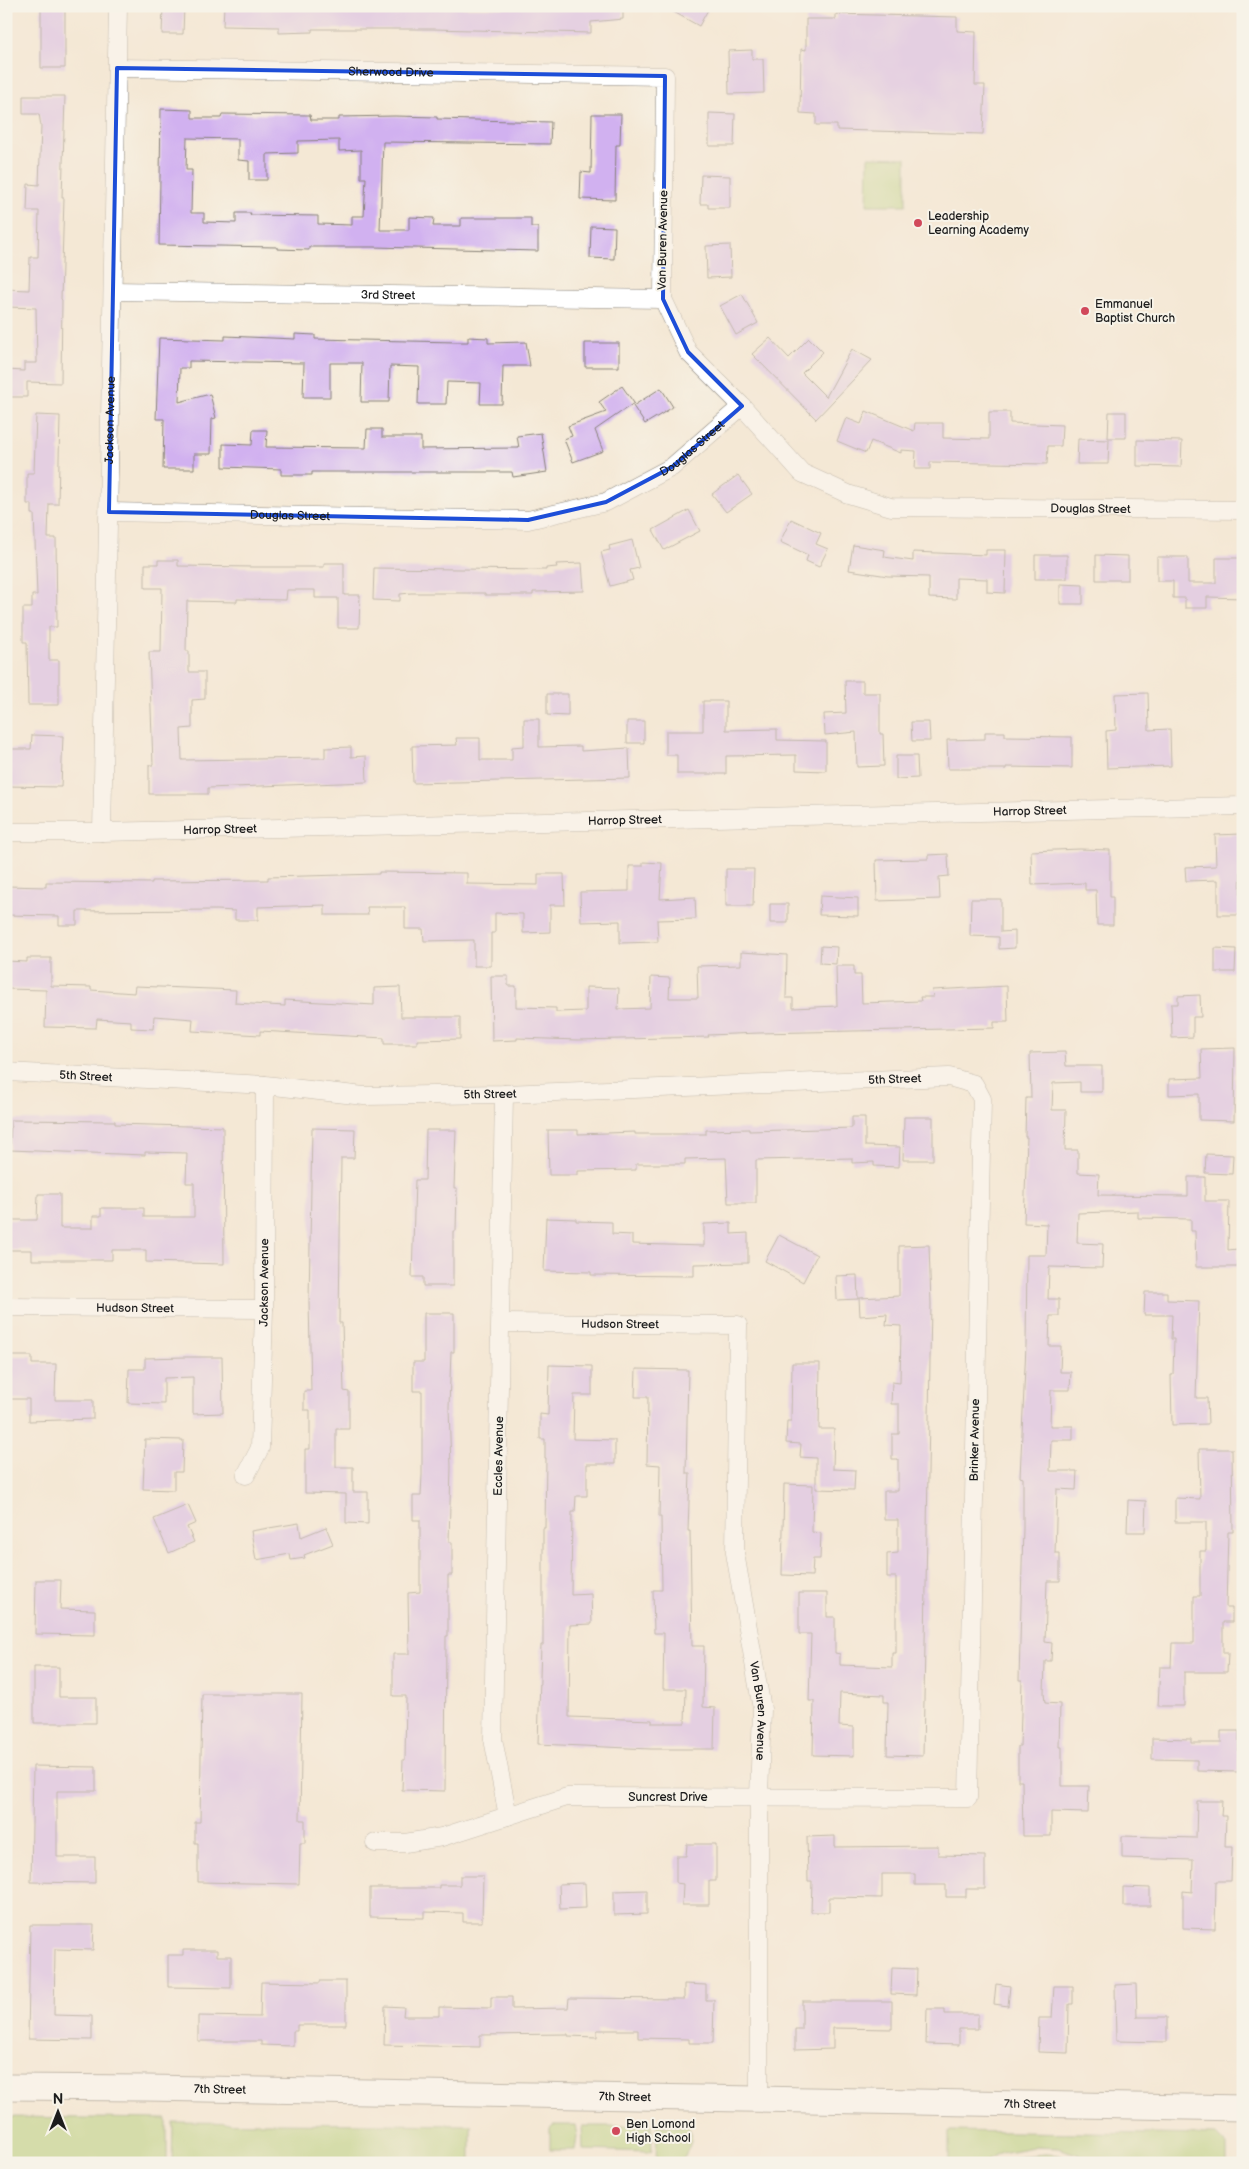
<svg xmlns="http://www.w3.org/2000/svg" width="1249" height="2169" font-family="'Balsamiq Sans',sans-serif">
<rect width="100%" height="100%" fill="#f7f3e8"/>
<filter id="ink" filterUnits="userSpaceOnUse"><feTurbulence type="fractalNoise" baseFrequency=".02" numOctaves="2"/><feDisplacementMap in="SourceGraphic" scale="10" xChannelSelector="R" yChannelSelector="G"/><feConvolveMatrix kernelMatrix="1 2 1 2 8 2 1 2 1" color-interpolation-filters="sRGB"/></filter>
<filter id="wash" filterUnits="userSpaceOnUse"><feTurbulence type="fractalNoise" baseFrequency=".0096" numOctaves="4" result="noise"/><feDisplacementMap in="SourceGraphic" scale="20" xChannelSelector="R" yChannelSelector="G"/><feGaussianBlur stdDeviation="1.12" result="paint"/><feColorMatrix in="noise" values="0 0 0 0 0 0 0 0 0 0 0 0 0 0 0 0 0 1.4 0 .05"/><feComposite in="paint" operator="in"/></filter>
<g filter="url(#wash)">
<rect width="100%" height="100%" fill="#f4e8d5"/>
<!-- green -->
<path fill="#b0cf76" stroke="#667649" d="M868,157L906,158V205H867Z
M6,2117L167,2119V2163H6Z
M173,2122L471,2125V2163H172Z
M553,2125H575L577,2136L575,2150H550V2128Z
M582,2126H651L652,2150L649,2152L583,2150Z
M657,2126H687C698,2137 686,2152 681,2163H656Z
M949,2131L1216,2135L1227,2146V2163H1103L1059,2148L1033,2147L1001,2153L983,2163H949Z
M1046,2154L1058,2155L1085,2163H999L1021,2156Z"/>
<g id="blocks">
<!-- building -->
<path fill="#d1b1f0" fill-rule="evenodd" d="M41,6H65V68H41Z
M163,6H184L183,34H162Z
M224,6L504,8V7L623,9V19L591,22V33L433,29H312V32L279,33V27L223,26Z
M663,6H710L699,26Z
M836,14L957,17V31L976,32L975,85H985L983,134L837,130V125H816V114L800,113L801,49L806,50V19H836Z
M752,50V59H763L764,93L729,94L728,51Z
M23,96H65L62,198H64L61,299L62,300L61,383L27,382V397H6V370L24,371V363H37L36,308L6,307V289L29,290L30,257H38L39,211H27L28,184L39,185L41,126L39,114H23Z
M161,109L192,110V118H221L222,114L310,115L311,120H339V117L395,116L437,117V119L551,122L550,144L383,142L380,230H409V217L434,218L433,226H461V218H531V227H538V251L373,247H309V250L277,249V247L159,245ZM187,138L238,139V160L249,161V180H267V154L298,153V141L339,140V151L361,150V178H366L364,216H352V225L318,224V216L250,215L251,213H236V223L204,222V213H191L192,170H186Z
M709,113L735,114L734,146H709Z
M592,114H621L620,145H616L615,200L580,199L581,172L591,173Z
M701,175L730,176V208H708V204H700Z
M591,226L615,227L614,259L590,258Z
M730,245L731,277L707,278L706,246Z
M742,294L758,323L736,335L720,306Z
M295,334L315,335V339L456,342H468V337L488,338V343L526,342L530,366H503L502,404H480L481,383L447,382L446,404H418L419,367L390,366L389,402H361L362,363H330V397H303L304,363L189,361V368H180L179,402L210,394L216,418L212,419L211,454H194V469H163L164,419H156L159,338L225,340V336L295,339Z
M770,338L789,358L809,338L823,352L802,373L826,397L852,349L872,360L816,419L752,354Z
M585,343H619V367H585Z
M622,386L634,403L595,430L603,451L573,462L564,439L572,436L568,426L606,412L599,402Z
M661,388L673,407L645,424L633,406Z
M866,411L914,431L915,423H943V438L989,439V412H1010V423L1062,425L1061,446H1048L1047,464L930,462V469H915L916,451L901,450V453L871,441L866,453L837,441L846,418L861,424Z
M1109,412H1126V438H1108Z
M36,415L60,416L58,504H49L48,538H56L57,627H49V660H59V705H28L27,642H23V608H32V595H37L34,514H32V504H27V473H34Z
M367,429H382V437H421V449L519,448L517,436L541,433L547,472L513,477L512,472H312V475H281V469L223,467V444L252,445L253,430H267L266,447L366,448Z
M1078,439L1109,440L1108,464H1077Z
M1137,440L1182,441L1181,467L1137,466Z
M738,475L752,494L726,512L712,494Z
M689,510L700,531L664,550L653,530Z
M791,519L821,533L816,544L828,549L819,567L806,561L808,555L780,542Z
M632,540L639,568L630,570L633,580L610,586L601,552L610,550L609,546Z
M853,545L885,550L884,557L913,561V552L986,555V550H1006L1005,593L987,592V579L956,578V599L929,598V577L888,576L849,570Z
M1035,555H1067V579H1035Z
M1096,555L1128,556V580H1096Z
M1157,557H1188V583H1216V558H1243V598L1207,597V608H1185V598H1173V581H1157Z
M158,560H178V566L254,567H324V563H344V595H360L359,628H338V598H315V590H287L286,600L237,599V602L187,601L186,651H189V672H205V699L192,700V728L181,729L182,760L325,758V748L351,747V757L366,756L367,782L208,788V794H149V765H153L149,652H161L162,588H145V564H158Z
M582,563L584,591L533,592V595H485V593H411L400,594V601L373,600L374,568L546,570V568L557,567L556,564Z
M1060,584L1083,585V604H1060Z
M845,681H863V693H880V734H883L884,766L857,767L856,732L825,735L824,714L846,713Z
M1148,693L1149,730L1170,729L1171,766L1107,768L1106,731L1116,730L1115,694Z
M547,694H568V716L547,715Z
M703,701H726V730L777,729V740L826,741V771L796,770V755L726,756V774H677V755H666V731H703Z
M524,719H539V747L581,746V751L629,748L630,778L413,783L412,746L457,745L456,738H480V760H512V747L524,746Z
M627,721H644V743H627Z
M911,722H929L930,741H912Z
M985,732H1005V736L1072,737V768L1006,767V769H948L947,740L985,739Z
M32,735L63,736L61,787L6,786V749H31Z
M896,756H917L918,778L896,779Z
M1241,834L1240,915H1218V880L1186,881L1185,867L1216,866L1215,835Z
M1080,849L1110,850V897H1113V925H1097L1096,890H1085V883L1032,885L1031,851Z
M948,854L949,876L939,877L940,899L877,901L876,860L928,859V855Z
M643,862L662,863L660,899L695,897L696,919L657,920L658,942L620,943V921L581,922L580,892L629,891V866H643Z
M726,869H754L753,906H726Z
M379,872L467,873V884L538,885V874H564L565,905H550V932L523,933V914L495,913V933H491V966H474V940L424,941L423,929H405V907H367L368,915H325V905L258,907V920H235V911L217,910L77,911V925H59V916L6,915V886L46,887V882L152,883V881L268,880V877L379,874Z
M820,896L858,898V916L819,915Z
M971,899H1001V932L1015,931V948L999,949V937L970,936Z
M770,904H788V923H770Z
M821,946L837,947L836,964L820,963Z
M1215,948L1236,949L1235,972H1215Z
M741,952L787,955L786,998H793V1008L837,1006L836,966H854V975H861L862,1003L921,1001L920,997H933L932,990L1007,986L1008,1022H994V1028L759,1033L708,1035L709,1037L578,1040L517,1038V1040L492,1041L491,976H508V986H516V1007L556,1008V1012L586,1011V987L619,988L618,1009L650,1008L651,977L670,978L669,998H698L697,966L741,965Z
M27,958H51V986L91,987V990L134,993L135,986L236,990L235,1003L285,1006V1000L374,1005V988L400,987L401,1017H460V1039L417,1040V1044H384V1038L260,1031V1035L192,1031L193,1019L154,1016L153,1029L131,1028V1021L97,1019L96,1028L45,1027L46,990L6,989V961L27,962Z
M1200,995L1201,1017H1193V1037L1172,1038L1171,1004H1178V996Z
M1235,1048L1234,1121L1199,1120V1094L1169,1095V1079L1202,1078L1201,1049Z
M1065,1052L1066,1066H1102V1092H1080V1082L1053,1083L1052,1110H1066L1065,1150H1078V1173L1099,1174L1098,1195L1188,1196V1177H1205V1201H1229L1228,1250L1238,1249V1267H1196L1195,1231H1191V1219L1138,1218V1211L1078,1213L1077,1243L1103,1244L1102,1268L1049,1267L1048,1299H1059V1316H1050L1049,1346H1061L1060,1372H1071L1070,1390H1051L1050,1426H1073V1440H1051L1050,1471H1077L1076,1490L1057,1489L1055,1553H1060V1581H1047L1045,1642L1052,1643L1051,1661H1045L1044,1693L1045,1703L1060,1704L1059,1747H1062V1786H1089L1088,1813L1051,1812V1836H1023L1022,1781H1018V1746H1020L1022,1680H1019L1023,1528V1478L1020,1477L1026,1345L1027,1255H1046L1047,1224L1024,1223L1027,1137H1025L1026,1098H1031L1030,1053Z
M852,1117H865V1146L900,1147L899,1167L874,1166V1162L852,1163V1158L756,1160V1203H728L726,1158L685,1159V1164H636V1170L578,1171V1175H549L548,1130H578V1134L635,1132V1134H706V1130L749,1129V1131L821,1129L852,1128Z
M904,1117H933V1160H903Z
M11,1120L115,1121V1124L223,1127L224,1264L146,1262V1250H112V1260H32V1250H7V1220H37L38,1194H60V1228H93V1216H101V1208H144V1217H194V1183H186L187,1153L145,1152V1155L10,1150Z
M312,1128L355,1129L354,1158H341L339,1323H342L344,1391L349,1392V1429H336V1467H353V1492H368V1524L346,1523V1494L305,1493V1449H310V1410H304V1391H311L309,1302Z
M426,1130H456L454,1188H457L456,1231H453V1286H423V1277H412L415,1180H425Z
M1206,1154L1233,1155L1232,1174L1205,1173Z
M546,1218L576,1219V1221L612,1222V1234L632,1235V1244L704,1246V1224L731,1223V1234L748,1233V1263L694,1264V1276L591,1275V1272L544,1271Z
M779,1235L817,1255L803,1282L765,1261Z
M929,1245L931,1304L923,1756L887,1755L888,1702H884V1695L840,1693L839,1726L854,1727V1756L813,1755L814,1701H809L811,1634H799V1593H827V1617H835V1653L840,1654V1665L892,1667V1653H896V1577H887V1554L898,1553V1520H884V1491H898V1459H892V1434H899V1404H891L892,1382L900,1383L901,1326L886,1325L887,1314L860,1316L859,1298L899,1296V1246Z
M857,1275L858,1299L837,1300L836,1276Z
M1145,1292H1167V1300L1199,1301L1196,1398H1207L1208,1424L1172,1425L1171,1375H1173L1174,1339H1171L1172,1315H1144Z
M424,1313H454V1352H451L449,1407L451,1467L449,1542H452V1575H448V1636H446L445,1791L402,1790L403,1760H405L406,1696H393V1654H409L408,1593L420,1592V1520H413V1496H421L422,1475V1391H413V1362H424Z
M11,1356H32V1364H56L55,1400H93V1419L29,1421V1399H10Z
M185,1357H222L223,1413L193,1414V1377L164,1378V1404L128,1403L129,1369H145V1358Z
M792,1363H820L819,1429H834L833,1469L855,1470L854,1490L816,1489V1458L800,1457L801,1444L786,1443L787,1421H791Z
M549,1365L592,1366V1395H574L573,1439L615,1440V1464H587V1496H576L575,1512H572L571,1595L591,1594L592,1624L570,1625L569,1717L652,1720V1723H685L686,1689H663L664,1633H654L653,1590H662L661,1517H659L660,1465L647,1464L648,1397H635L636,1369L688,1370L686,1473H690L688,1531H690L692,1646H704L703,1707L715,1708L714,1749H651L538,1744L541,1645H543V1528H545L546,1458H545V1439H540V1414L548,1415Z
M145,1439L183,1440L182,1472H174V1490L143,1489Z
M1199,1449H1232L1233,1532H1228L1226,1608H1232V1622H1223V1653H1228L1227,1672H1184V1706H1158L1160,1667H1171L1172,1643H1194V1596H1200V1551H1206V1522H1175V1498L1200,1499Z
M784,1484L813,1485L812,1532L821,1533L820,1559H813L812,1576L782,1575Z
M1128,1500L1146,1501L1145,1532H1127Z
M188,1505L196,1523L187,1527L194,1542L169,1553L154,1519Z
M299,1523L301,1537L326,1527L333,1544L304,1555L305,1558L291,1560L290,1554L256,1560L251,1531Z
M36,1580H61L60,1609L95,1610V1635L35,1634Z
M34,1667H59V1697H96V1723H34Z
M202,1694H302L300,1820H305V1843H300L299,1884L198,1882V1843H195V1822H200Z
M1221,1731H1239L1238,1772L1197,1771V1760L1152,1759V1738L1191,1739V1743H1221Z
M33,1766L96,1767V1791H57V1857H95V1883L31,1882Z
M1197,1801H1222L1221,1816H1226L1225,1847H1232L1231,1881H1216L1215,1929L1183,1928V1891L1192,1892L1193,1860L1122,1858V1836L1196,1838Z
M835,1836V1847L938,1846V1855L985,1856V1889H966V1897H946V1885H915V1874H882V1898L829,1897V1912H811L812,1881H808L807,1837Z
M687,1844H716V1881H709V1905H682L683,1884L676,1883V1856H686Z
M460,1876H483L482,1922H463V1913L424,1912V1918L370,1917V1888H439V1885H460Z
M585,1883L586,1908L560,1909L559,1884Z
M1123,1887L1150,1888V1906H1123Z
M647,1890V1914L614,1915V1891Z
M30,1925H94L93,1950L55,1949L54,2015L92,2016V2040L28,2039Z
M183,1950H217V1956H231V1988L168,1987V1955H183Z
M892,1968L917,1969L916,1995L891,1994Z
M320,1981H346V2025H297V2031H293V2046L261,2045V2041H198V2016L260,2017L261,1982L320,1983Z
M684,1984L706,1985V2000H714L713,2043H689V2039L638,2038V2030H597V2037L568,2036V2034L480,2035V2047L384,2045L385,2006L404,2007L403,2016H439V2007L491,2008V1997H512V2009L568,2008L569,1998L684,1999Z
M996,1984L1010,1986L1008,2006L994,2004Z
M1136,1984L1137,2017H1167V2042L1116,2041L1115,1985Z
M1054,1986H1073V2004H1069L1068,2053L1038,2052L1039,2018H1052Z
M802,2001H892V2029L833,2028V2049L795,2050V2029H802Z
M927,2009H945V2014H978V2029H959V2045L926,2044Z"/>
</g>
</g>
<g filter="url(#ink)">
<use href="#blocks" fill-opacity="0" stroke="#888278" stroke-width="1"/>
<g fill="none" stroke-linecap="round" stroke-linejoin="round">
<!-- street casing -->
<g stroke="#888278" stroke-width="19">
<g id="street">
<path id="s1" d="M117,68L665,76L663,299L688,352L742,406L802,473L848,494L891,507L1243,510"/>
<path id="s2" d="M113,291L663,299"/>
<path id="s3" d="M109,512L528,520L606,502L672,467L742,406"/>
<path id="s4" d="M6,832H102L1243,806"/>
<path id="s5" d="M102,832L118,6"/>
<path id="s6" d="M6,1072L265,1085L364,1096L504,1094L949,1077L974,1084L982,1099L968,1798L567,1797L442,1837L405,1843H375"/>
<path d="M504,1094L493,1739L508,1816"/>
<path id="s7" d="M6,1307L264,1309"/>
<path id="s8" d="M501,1323L738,1325L735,1553L762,1709L759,1797V2099"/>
<path id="s9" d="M246,1475L260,1448L264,1309L265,1085"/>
</g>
</g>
<!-- secondary casing -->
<g stroke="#888278" stroke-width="27">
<g id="secondary">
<path id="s10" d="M6,2087L146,2088L1243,2108"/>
</g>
</g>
<!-- street -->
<use href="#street" stroke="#fff" stroke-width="18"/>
<!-- secondary -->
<use href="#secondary" stroke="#fff" stroke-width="25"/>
</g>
</g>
<!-- marked area -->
<path d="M0 0H1249V2169H0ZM117,68L665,76L663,299L688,352L742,406L672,467L606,502L528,520L109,512Z" fill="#f4e8d5" fill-opacity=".55" fill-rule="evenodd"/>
<path fill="none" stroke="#1d4ed8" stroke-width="4" stroke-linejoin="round" d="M117,68L665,76L663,299L688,352L742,406L672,467L606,502L528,520L109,512Z"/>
<!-- markers -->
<g fill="#d1495b" stroke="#f7f3e8" stroke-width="2">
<circle cx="918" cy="223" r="5"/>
<circle cx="1085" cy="311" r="5"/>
<circle cx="616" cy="2131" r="5"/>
</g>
<g text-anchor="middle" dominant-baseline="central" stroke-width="4" stroke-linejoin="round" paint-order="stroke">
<!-- street labels -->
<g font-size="12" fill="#1c1c1c" stroke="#f7f3e8">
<text stroke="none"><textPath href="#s1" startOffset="274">Sherwood Drive</textPath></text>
<text transform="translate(663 240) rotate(-89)">Van Buren Avenue</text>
<text stroke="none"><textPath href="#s2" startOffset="275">3rd Street</textPath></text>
<text stroke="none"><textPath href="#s5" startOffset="412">Jackson Avenue</textPath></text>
<text stroke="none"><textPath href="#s3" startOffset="601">Douglas Street</textPath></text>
<text stroke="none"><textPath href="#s1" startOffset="1291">Douglas Street</textPath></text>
<text stroke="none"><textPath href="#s3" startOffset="181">Douglas Street</textPath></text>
<text stroke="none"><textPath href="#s4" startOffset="1024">Harrop Street</textPath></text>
<text stroke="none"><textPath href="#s4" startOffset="619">Harrop Street</textPath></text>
<text stroke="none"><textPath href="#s4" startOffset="214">Harrop Street</textPath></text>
<text stroke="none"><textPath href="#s6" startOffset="80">5th Street</textPath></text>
<text stroke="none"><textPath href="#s6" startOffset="890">5th Street</textPath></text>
<text stroke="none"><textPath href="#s6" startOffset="485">5th Street</textPath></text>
<text stroke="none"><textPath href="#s9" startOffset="196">Jackson Avenue</textPath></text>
<text stroke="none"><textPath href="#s7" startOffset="129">Hudson Street</textPath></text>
<text stroke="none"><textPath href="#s8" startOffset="119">Hudson Street</textPath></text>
<text transform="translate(975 1440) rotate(-89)">Brinker Avenue</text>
<text transform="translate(499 1456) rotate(-89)">Eccles Avenue</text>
<text stroke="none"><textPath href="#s8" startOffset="625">Van Buren Avenue</textPath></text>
<text x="668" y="1797">Suncrest Drive</text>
<text stroke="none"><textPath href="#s10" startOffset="214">7th Street</textPath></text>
<text stroke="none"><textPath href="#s10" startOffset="619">7th Street</textPath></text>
<text stroke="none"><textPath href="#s10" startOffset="1024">7th Street</textPath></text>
</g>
<!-- poi labels -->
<g font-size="12" fill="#1c1c1c" stroke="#f7f3e8" text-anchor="start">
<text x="928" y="216">Leadership<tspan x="928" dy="14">Learning Academy</tspan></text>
<text x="1095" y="304">Emmanuel<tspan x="1095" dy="14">Baptist Church</tspan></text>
<text x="626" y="2124">Ben Lomond<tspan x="626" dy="14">High School</tspan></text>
</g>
</g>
<!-- margin -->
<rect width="1249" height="2169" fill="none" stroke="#f7f3e8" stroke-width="25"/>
<!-- north arrow -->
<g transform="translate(58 2112)" stroke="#f7f3e8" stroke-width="4" paint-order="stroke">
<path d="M0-4L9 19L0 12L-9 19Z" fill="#1c1c1c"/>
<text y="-8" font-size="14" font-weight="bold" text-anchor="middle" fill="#1c1c1c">N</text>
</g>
</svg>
